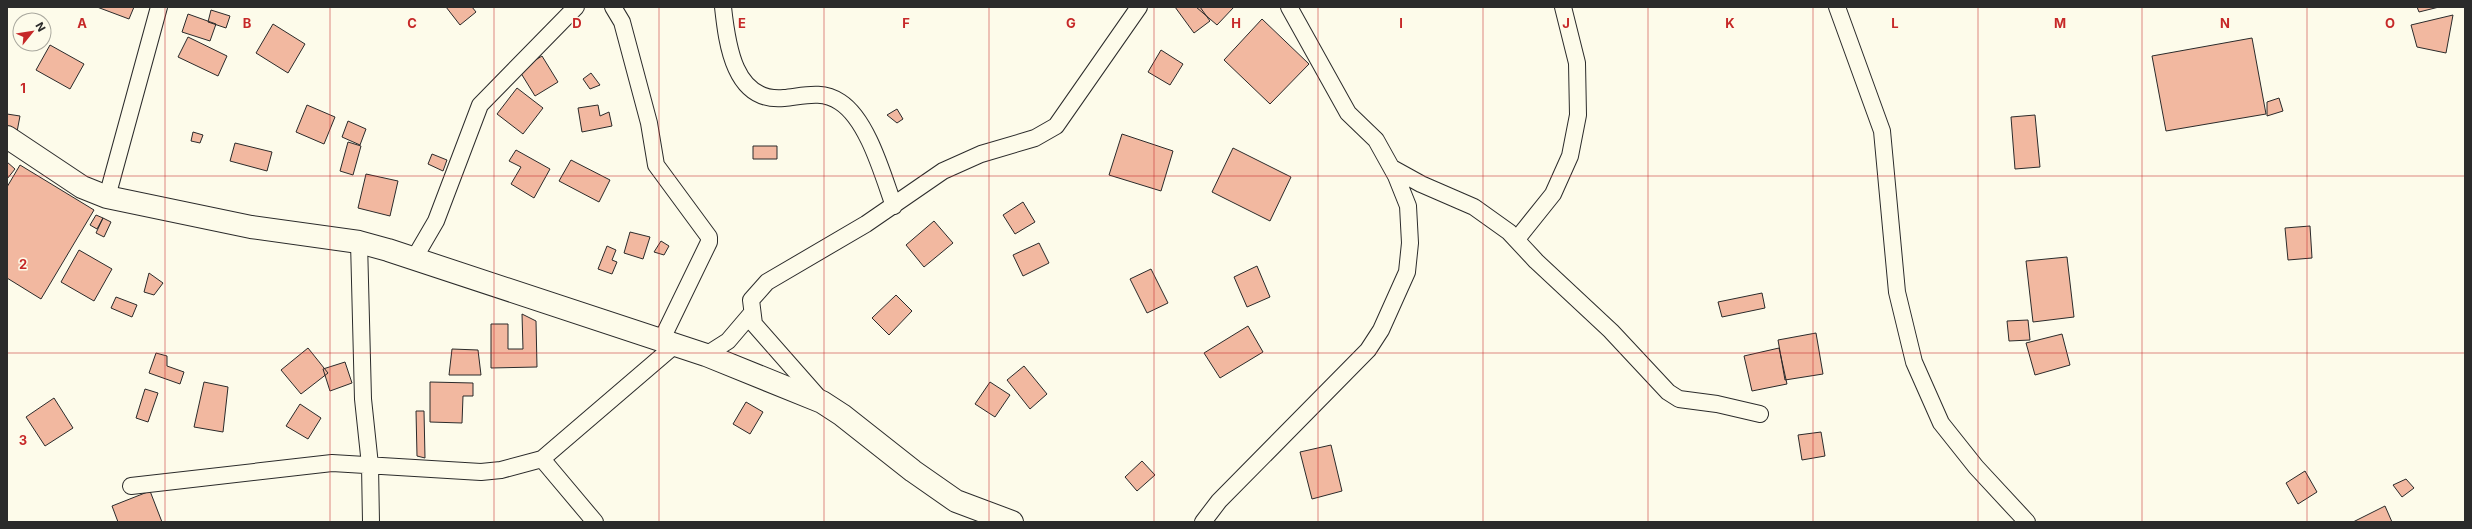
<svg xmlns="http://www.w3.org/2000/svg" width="2472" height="529" font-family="Inter,sans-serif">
<rect width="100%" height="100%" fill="#fdfbea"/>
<!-- building -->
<path fill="#f2b8a0" stroke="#2b2b2b" d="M97,7H134L129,19Z
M446,7H472L476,12L460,25Z
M1175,7H1200L1210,21L1194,33Z
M1196,7H1234L1217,25Z
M2417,7H2439L2419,12Z
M211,10L230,16L226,28L208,22Z
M188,14L216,24L210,41L182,32Z
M2453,15L2446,53L2417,47L2411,25Z
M1262,19L1309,64L1270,104L1224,60Z
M273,24L305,44L288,73L256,53Z
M188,37L227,56L218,76L178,57Z
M2252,38L2266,114L2166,131L2152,56Z
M50,45L84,64L70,89L36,70Z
M1161,50L1183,64L1170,85L1148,72Z
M542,56L558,82L535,96L519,70Z
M591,73L600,85L590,89L583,79Z
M517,88L543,108L523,134L497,114Z
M2279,98L2283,111L2267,116V102Z
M307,105L335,117L324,144L296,132Z
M598,105L600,116L609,112L612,126L582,132L578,108Z
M897,109L903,119L897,123L887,115Z
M7,114L20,116L16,137L7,130Z
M2035,115L2040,167L2015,169L2011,117Z
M348,121L366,129L360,145L342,137Z
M193,132L203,135L200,143L191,141Z
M1122,134L1173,151L1161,191L1109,175Z
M348,142L361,146L353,175L340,171Z
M235,143L272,152L267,171L230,161Z
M753,146H777V159H753Z
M1233,148L1291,177L1270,221L1212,192Z
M516,150L550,169L534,198L511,184L521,167L509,161Z
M432,154L447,160L443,171L428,164Z
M571,160L610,180L599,202L559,181Z
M7,162L15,169L7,179Z
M20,165L94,210L41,299L7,278V187Z
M366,174L398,181L390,216L358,208Z
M1023,202L1035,222L1015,234L1003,215Z
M96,215L103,218L97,229L90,225Z
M103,218L111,222L104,237L96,233Z
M934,221L953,243L924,267L906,245Z
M2310,226L2312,258L2288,260L2285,228Z
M630,232L650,237L643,259L624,253Z
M661,241L669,246L664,255L654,252Z
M1039,243L1049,263L1023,276L1013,255Z
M607,246L616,250L612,260L617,262L612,274L598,269Z
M79,250L112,269L94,301L61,282Z
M2067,257L2074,317L2033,322L2026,261Z
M1257,266L1270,297L1247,307L1234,277Z
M1151,269L1168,303L1147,313L1130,279Z
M149,273L163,283L154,295L144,292Z
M1762,293L1765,308L1722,317L1718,302Z
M896,295L912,311L889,335L872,318Z
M116,297L137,305L132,317L111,308Z
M522,314L536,321L537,367L491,368V324H508V349H523Z
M2028,320L2030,340L2009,341L2007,321Z
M1248,326L1263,352L1220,378L1204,353Z
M1816,333L1823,374L1785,380L1778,340Z
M2062,334L2070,365L2035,375L2026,343Z
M308,348L328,373L301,394L281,370Z
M1779,348L1787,384L1752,391L1744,356Z
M452,349L478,350L481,375H449Z
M156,353L167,356V366L184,372L180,384L149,373Z
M345,362L352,383L330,391L323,369Z
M1024,366L1047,394L1030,409L1007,380Z
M204,382L228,387L223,432L194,427Z
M430,382L473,383V396H463L462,423L430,422Z
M990,382L1010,395L995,417L975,404Z
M145,389L158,393L148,422L136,418Z
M54,398L73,428L45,446L26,417Z
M746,402L763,412L750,434L733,424Z
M300,404L321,418L308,439L286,426Z
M416,411H424L425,458L417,456Z
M1821,432L1825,456L1802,460L1798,435Z
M1331,445L1342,491L1312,499L1300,452Z
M1142,461L1155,475L1137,491L1125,477Z
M2305,471L2317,492L2298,504L2286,483Z
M2406,479L2414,488L2402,497L2393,485Z
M150,491L162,522H118L112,506Z
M2385,506L2392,522H2353Z"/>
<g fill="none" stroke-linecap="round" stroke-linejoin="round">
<!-- street casing -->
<g stroke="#2b2b2b" stroke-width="18">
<path id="street" d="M613,7L622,22L649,123L656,165L709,237V242L661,341
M723,7C727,44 734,103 784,98C804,96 822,90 840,102C868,120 883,176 894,206
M1837,7L1882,131L1897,292L1914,362L1941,423L1976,467L2027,522
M1392,168L1421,184L1474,207L1509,232L1536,261L1611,331L1668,392L1679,399L1717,404L1760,414
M107,197L159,7
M1517,239L1553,194L1570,156L1578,115L1577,63L1563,7
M359,242L363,399L370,465L371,522
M415,257L436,221L480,105L576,7
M706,355L728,341L751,314
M820,399L754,324L751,300L767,282L866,224L943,171L981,154L1035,138L1056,126L1139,7
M542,459L595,522
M131,486L332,463L481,472L501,470L542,459L675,345
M1203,522L1219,501L1368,350L1381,330L1407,272L1410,243L1408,206L1396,176L1376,140L1348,113L1289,7"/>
</g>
<!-- secondary casing -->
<g stroke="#2b2b2b" stroke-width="24">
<path id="secondary" d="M7,137L82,187L107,197L251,227L359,242L388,250L706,355L822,402L842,415L913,471L956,501L1012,522"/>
</g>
<!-- street -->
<use href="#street" stroke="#fdfbea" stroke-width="16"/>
<!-- secondary -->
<use href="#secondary" stroke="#fdfbea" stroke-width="22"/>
</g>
<!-- grid -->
<path fill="none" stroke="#c62828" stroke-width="1" stroke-opacity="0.55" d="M165,7V522M330,7V522M494,7V522M659,7V522M824,7V522M989,7V522M1154,7V522M1318,7V522M1483,7V522M1648,7V522M1813,7V522M1978,7V522M2142,7V522M2307,7V522M7,176H2465M7,353H2465"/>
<g font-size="13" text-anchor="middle" font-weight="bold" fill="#c62828" stroke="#fdfbea" stroke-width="3" stroke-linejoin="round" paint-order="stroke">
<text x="82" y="28">A</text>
<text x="247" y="28">B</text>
<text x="412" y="28">C</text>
<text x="577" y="28">D</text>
<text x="742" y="28">E</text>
<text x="906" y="28">F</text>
<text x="1071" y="28">G</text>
<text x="1236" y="28">H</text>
<text x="1401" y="28">I</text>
<text x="1566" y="28">J</text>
<text x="1730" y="28">K</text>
<text x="1895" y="28">L</text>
<text x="2060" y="28">M</text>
<text x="2225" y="28">N</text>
<text x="2390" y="28">O</text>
<text x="23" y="93">1</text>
<text x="23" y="269">2</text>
<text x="23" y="445">3</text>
</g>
<!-- border -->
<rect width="2472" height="529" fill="none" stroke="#2b2b2b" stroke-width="16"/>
<!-- north arrow -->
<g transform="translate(32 32) rotate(60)"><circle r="19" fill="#fdfbea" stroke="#a9a89e"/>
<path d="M0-3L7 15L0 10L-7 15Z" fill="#c62828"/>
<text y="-6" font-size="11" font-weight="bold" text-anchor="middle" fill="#2b2b2b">N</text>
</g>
</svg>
